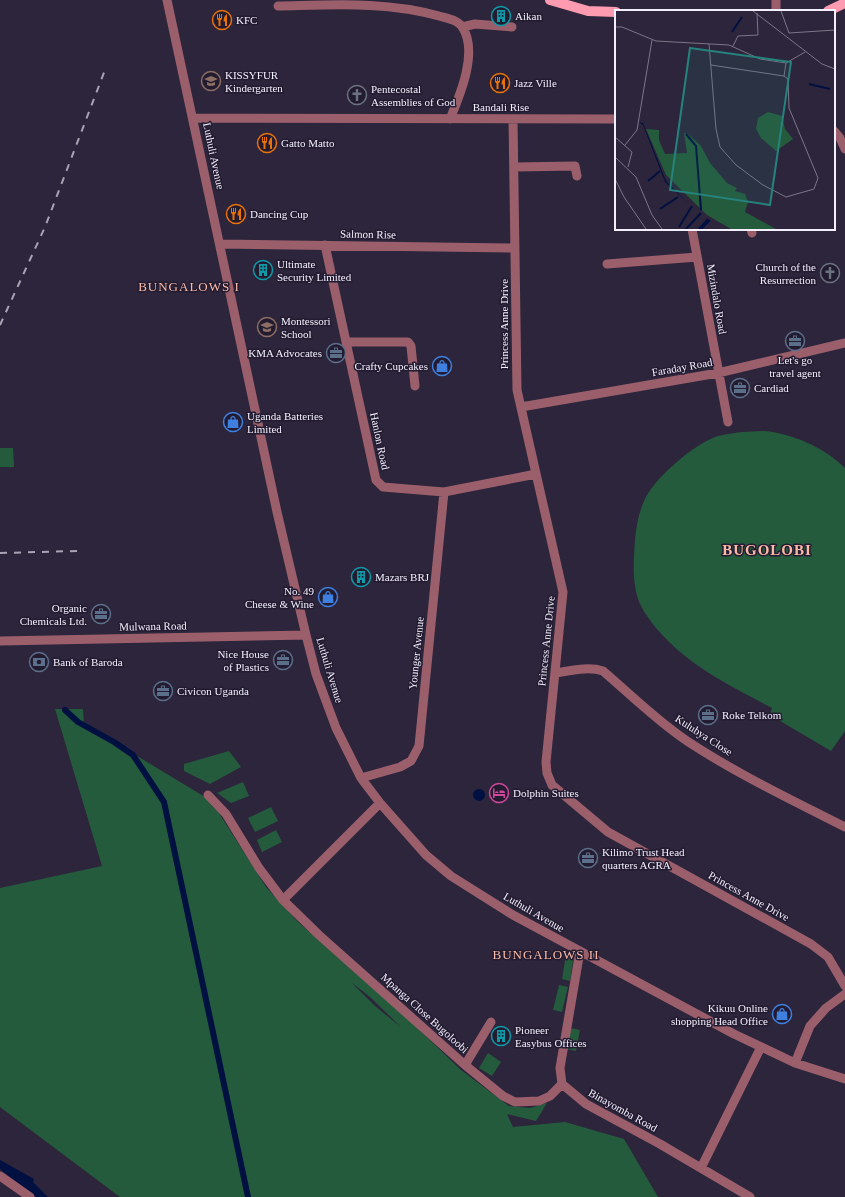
<svg xmlns="http://www.w3.org/2000/svg" width="845" height="1197" font-family="Georgia,serif">
<rect width="100%" height="100%" fill="#2c253b"/>
<!-- green -->
<path fill="#255b3d" fill-rule="evenodd" d="M742,432C752,432 763,430 773,432C799,437 826,449 845,468V731L831,751L770,715L772,708C725,683 676,660 645,613C634,597 633,576 634,557C635,538 636,519 644,501C653,479 695,443 718,436C726,434 734,433 742,432Z
M0,448H13L14,467H0Z
M55,709H83L84,724L205,797L212,806L217,810L266,887L298,922L410,1021L461,1070L509,1106L530,1108L547,1103L536,1121L507,1114L513,1127L565,1122L624,1139L658,1197H120L0,1107V888L102,866ZM351,982L370,997L402,1028L375,1006Z
M229,751L241,767L210,784L184,771V764Z
M243,782L249,796L231,803L217,793Z
M271,807L278,821L255,832L248,818Z
M276,830L282,842L262,852L257,840Z
M566,954L574,955L570,981L562,979Z
M559,985L568,987L562,1012L553,1010Z
M570,1028L580,1030L576,1051L566,1049Z
M488,1053L501,1062L492,1076L479,1068Z"/>
<!-- water -->
<path fill="#001040" d="M473 795a6 6 0 1 1 12 0a6 6 0 1 1-12 0Z
M0,1160L34,1179L33,1182L48,1197H36L0,1169Z"/>
<g fill="none" stroke-linecap="round" stroke-linejoin="round">
<!-- canal -->
<path stroke="#001040" stroke-width="6" d="M65,710L78,722L114,742L133,755L164,802L248,1197"/>
<!-- minor -->
<path stroke="#9b5f6c" stroke-width="9" d="M167,0L277,512L306,635L316,674L336,728L361,778L380,803L426,855L451,876L513,915L734,1034L795,1063L845,1079
M776,0V11
M278,6C332,5 386,1 439,16C447,18 458,20 463,28C478,53 460,95 450,119
M462,27L475,24L512,27
M193,118L616,119
M513,119L517,390L563,592L546,762L547,773L552,785L608,832L811,944L828,957L845,986
M834,131L840,138L845,149
M514,167L575,166L577,176
M692,229L728,422
M751,229L752,233
M221,244L515,248
M325,245L376,480L383,487L444,492L536,474
M607,264L697,257
M346,342H408L411,346L415,386
M521,407L718,373L845,343
M0,641L306,635
M555,673C570,671 588,666 603,671C631,695 657,721 687,741C737,774 792,800 845,827
M361,778L400,767L411,761L419,746L444,492
M208,795L226,814L259,868L283,900L319,935L465,1065L503,1096L515,1102L539,1101L550,1096L562,1084
M283,900L380,803
M580,951L560,1068L562,1084L586,1104L660,1144L750,1197
M795,1063L810,1026L826,1008L845,994
M465,1065L491,1022
M701,1168L761,1047
M0,1176L30,1197"/>
<!-- major -->
<path stroke="#ff9bb0" stroke-width="10" d="M550,0L588,11L616,12
M828,11L845,3"/>
<!-- rail -->
<path stroke="#a8a3b5" stroke-width="2" stroke-dasharray="7 7" stroke-linecap="butt" d="M0,325L45,227L105,70
M0,553L77,551"/>
</g>
<!-- icons -->
<defs>
<g id="building-ring" transform="scale(1)"><circle r="9.5" fill="#231c31" stroke="#0f9aa8" stroke-width="1.5"/><path d="M-4-6H4V6H1V3H-1V6H-4ZM-2.5-4.3h1.7v1.8h-1.7ZM.8-4.3h1.7v1.8H.8ZM-2.5-1h1.7V.8h-1.7ZM.8-1h1.7V.8H.8Z" fill="#0f9aa8"/></g>
<g id="restaurant-ring" transform="scale(1)"><circle r="9.5" fill="#231c31" stroke="#e8710a" stroke-width="1.5"/><path d="M-5-6h1v4h1v-4h1v4h1v-4h1v5L-1.5 .5V6h-2V.5L-5-1ZM5-6V6H3V1.5H1.5Q1.5-4 5-6Z" fill="#e8710a"/></g>
<g id="school-ring" transform="scale(1)"><circle r="9.5" fill="#231c31" stroke="#8d6e63" stroke-width="1.5"/><path d="M0-5L7-2L0 1L-7-2ZM-4 1L0 2.5L4 1V4Q0 6-4 4Z" fill="#8d6e63"/></g>
<g id="church-ring" transform="scale(1)"><circle r="9.5" fill="#231c31" stroke="#6b7280" stroke-width="1.5"/><path d="M-1.2-6h2.4v3.5h3.3v2.4h-3.3V6h-2.4V-.1h-3.3v-2.4h3.3Z" fill="#6b7280"/></g>
<g id="office-ring" transform="scale(1)"><circle r="9.5" fill="#231c31" stroke="#5c6f8a" stroke-width="1.5"/><path d="M-6-3h4V-5.5h4V-3h4V5H-6ZM-1-4.5V-3h2v-1.5ZM-6 0V1H6V0Z" fill="#5c6f8a"/></g>
<g id="shop-ring" transform="scale(1)"><circle r="9.5" fill="#231c31" stroke="#3f7fe0" stroke-width="1.5"/><path d="M-5-2.5h2.3a2.7 3.5 0 0 1 5.4 0H5L5.5 6h-11ZM-1.5-2.5h3a1.5 2.3 0 0 0-3 0Z" fill="#3f7fe0"/></g>
<g id="bank-ring" transform="scale(1)"><circle r="9.5" fill="#231c31" stroke="#5c6f8a" stroke-width="1.5"/><path d="M-6-4H6V4H-6ZM0-2.3a2.3 2.3 0 1 0 0 4.6a2.3 2.3 0 1 0 0-4.6Z" fill="#5c6f8a"/></g>
<g id="hotel-ring" transform="scale(1)"><circle r="9.5" fill="#231c31" stroke="#d1479c" stroke-width="1.5"/><path d="M-6-4.5h1.5V1H6V5H4.5V3h-9V5H-6ZM-4 0a1.8 1.8 0 1 1 3.6 0ZM.5 0V-2.5h3Q6-2.5 6 0Z" fill="#d1479c"/></g>
</defs>
<g fill-rule="evenodd">
<use href="#building-ring" x="501" y="16"/>
<use href="#restaurant-ring" x="222" y="20"/>
<use href="#school-ring" x="211" y="81"/>
<use href="#restaurant-ring" x="500" y="83"/>
<use href="#church-ring" x="357" y="95"/>
<use href="#restaurant-ring" x="267" y="143"/>
<use href="#restaurant-ring" x="236" y="214"/>
<use href="#building-ring" x="263" y="270"/>
<use href="#church-ring" x="830" y="273"/>
<use href="#school-ring" x="267" y="327"/>
<use href="#office-ring" x="795" y="341"/>
<use href="#office-ring" x="336" y="353"/>
<use href="#shop-ring" x="442" y="366"/>
<use href="#office-ring" x="740" y="388"/>
<use href="#shop-ring" x="233" y="422"/>
<use href="#building-ring" x="361" y="577"/>
<use href="#shop-ring" x="328" y="597"/>
<use href="#office-ring" x="101" y="614"/>
<use href="#office-ring" x="283" y="660"/>
<use href="#bank-ring" x="39" y="662"/>
<use href="#office-ring" x="163" y="691"/>
<use href="#office-ring" x="708" y="715"/>
<use href="#hotel-ring" x="499" y="793"/>
<use href="#office-ring" x="588" y="858"/>
<use href="#shop-ring" x="782" y="1014"/>
<use href="#building-ring" x="501" y="1036"/>
</g>
<g text-anchor="middle" dominant-baseline="central" stroke-width="3" stroke-linejoin="round" paint-order="stroke">
<!-- poi labels -->
<g font-size="11" fill="#f4f0ff" stroke="#231c31" text-anchor="start">
<text x="515" y="16">Aikan</text>
<text x="236" y="20">KFC</text>
<text x="225" y="75">KISSYFUR<tspan x="225" dy="13">Kindergarten</tspan></text>
<text x="514" y="83">Jazz Ville</text>
<text x="371" y="89">Pentecostal<tspan x="371" dy="13">Assemblies of God</tspan></text>
<text x="281" y="143">Gatto Matto</text>
<text x="250" y="214">Dancing Cup</text>
<text x="277" y="264">Ultimate<tspan x="277" dy="13">Security Limited</tspan></text>
<text x="816" y="267" text-anchor="end">Church of the<tspan x="816" dy="13">Resurrection</tspan></text>
<text x="281" y="321">Montessori<tspan x="281" dy="13">School</tspan></text>
<text x="322" y="353" text-anchor="end">KMA Advocates</text>
<text x="795" y="360" text-anchor="middle">Let's go<tspan x="795" dy="13">travel agent</tspan></text>
<text x="428" y="366" text-anchor="end">Crafty Cupcakes</text>
<text x="754" y="388">Cardiad</text>
<text x="247" y="416">Uganda Batteries<tspan x="247" dy="13">Limited</tspan></text>
<text x="375" y="577">Mazars BRJ</text>
<text x="314" y="591" text-anchor="end">No. 49<tspan x="314" dy="13">Cheese &amp; Wine</tspan></text>
<text x="87" y="608" text-anchor="end">Organic<tspan x="87" dy="13">Chemicals Ltd.</tspan></text>
<text x="269" y="654" text-anchor="end">Nice House<tspan x="269" dy="13">of Plastics</tspan></text>
<text x="53" y="662">Bank of Baroda</text>
<text x="177" y="691">Civicon Uganda</text>
<text x="722" y="715">Roke Telkom</text>
<text x="513" y="793">Dolphin Suites</text>
<text x="602" y="852">Kilimo Trust Head<tspan x="602" dy="13">quarters AGRA</tspan></text>
<text x="768" y="1008" text-anchor="end">Kikuu Online<tspan x="768" dy="13">shopping Head Office</tspan></text>
<text x="515" y="1030">Pioneer<tspan x="515" dy="13">Easybus Offices</tspan></text>
</g>
<!-- street labels -->
<g font-size="11" fill="#f4f0ff" stroke="#231c31">
<text x="501" y="107">Bandali Rise</text>
<text transform="translate(214 156) rotate(78)">Luthuli Avenue</text>
<text transform="translate(368 234) rotate(1)">Salmon Rise</text>
<text transform="translate(717 299) rotate(80)">Mizindalo Road</text>
<text transform="translate(504 324) rotate(-90)">Princess Anne Drive</text>
<text transform="translate(682 367) rotate(-10)">Faraday Road</text>
<text transform="translate(380 441) rotate(78)">Hanlon Road</text>
<text transform="translate(153 626) rotate(-1)">Mulwana Road</text>
<text transform="translate(546 641) rotate(-84)">Princess Anne Drive</text>
<text transform="translate(416 653) rotate(-84)">Younger Avenue</text>
<text transform="translate(330 670) rotate(73)">Luthuli Avenue</text>
<text transform="translate(704 735) rotate(33)">Kulubya Close</text>
<text transform="translate(749 896) rotate(29)">Princess Anne Drive</text>
<text transform="translate(534 912) rotate(30)">Luthuli Avenue</text>
<text transform="translate(425 1013) rotate(42)">Mpanga Close Bugoloobi</text>
<text transform="translate(623 1110) rotate(29)">Binayomba Road</text>
</g>
<!-- quarter labels -->
<g font-size="13" letter-spacing="1" fill="#fbbaa7" stroke="#231c31">
<text x="189" y="286">BUNGALOWS I</text>
<text x="546" y="954">BUNGALOWS II</text>
</g>
<!-- district labels -->
<g font-size="15" font-weight="bold" letter-spacing="1" fill="#fbbaa7" stroke="#231c31">
<text x="767" y="550">BUGOLOBI</text>
</g>
</g>
<!-- overview -->
<g transform="translate(615 10)">
<rect width="220" height="220" fill="#2c253b"/>
<path d="M153,102L167,106L170,119L178,129L161,141L146,128L141,119L143,108ZM31,119L44,120V130L50,144L72,143L69,123L73,124L86,136L95,153L112,173L122,178L120,181L130,184L133,192L130,202L161,219H116L92,205L51,165Z" fill="#255b3d"/>
<path d="M24,112L28,113L51,171L73,193L50,172L28,115Z" fill="#001040"/>
<path fill="none" stroke="#001040" stroke-width="2" d="M117,22L127,7M194,74L215,79M71,124L81,136L86,200M33,171L45,161M45,199L63,187M64,217L77,196M71,219L86,203M84,219L93,209M86,219L95,210"/>
<path fill="none" stroke="#7c7689" stroke-width="1" d="M138,1L207,54L220,59M166,1L174,23M0,17H7L41,31L114,35L145,49L171,53L190,42M174,23L220,20M94,34L101,119L105,137L121,155L148,175L171,187L199,179L203,168L174,98L173,69L169,66L171,53M118,36L123,26L143,25L142,3M96,55L169,66M0,127L17,142L13,157M10,135L22,120L37,30M0,147L21,167L37,205L47,219M0,169L9,187L31,219"/>
<path fill="#26827c" fill-opacity="0.15" stroke="#26827c" stroke-width="2" d="M75,38L176,52L155,195L55,180Z"/>
<rect width="220" height="220" fill="none" stroke="#f4f0ff" stroke-width="2"/>
</g>
</svg>
